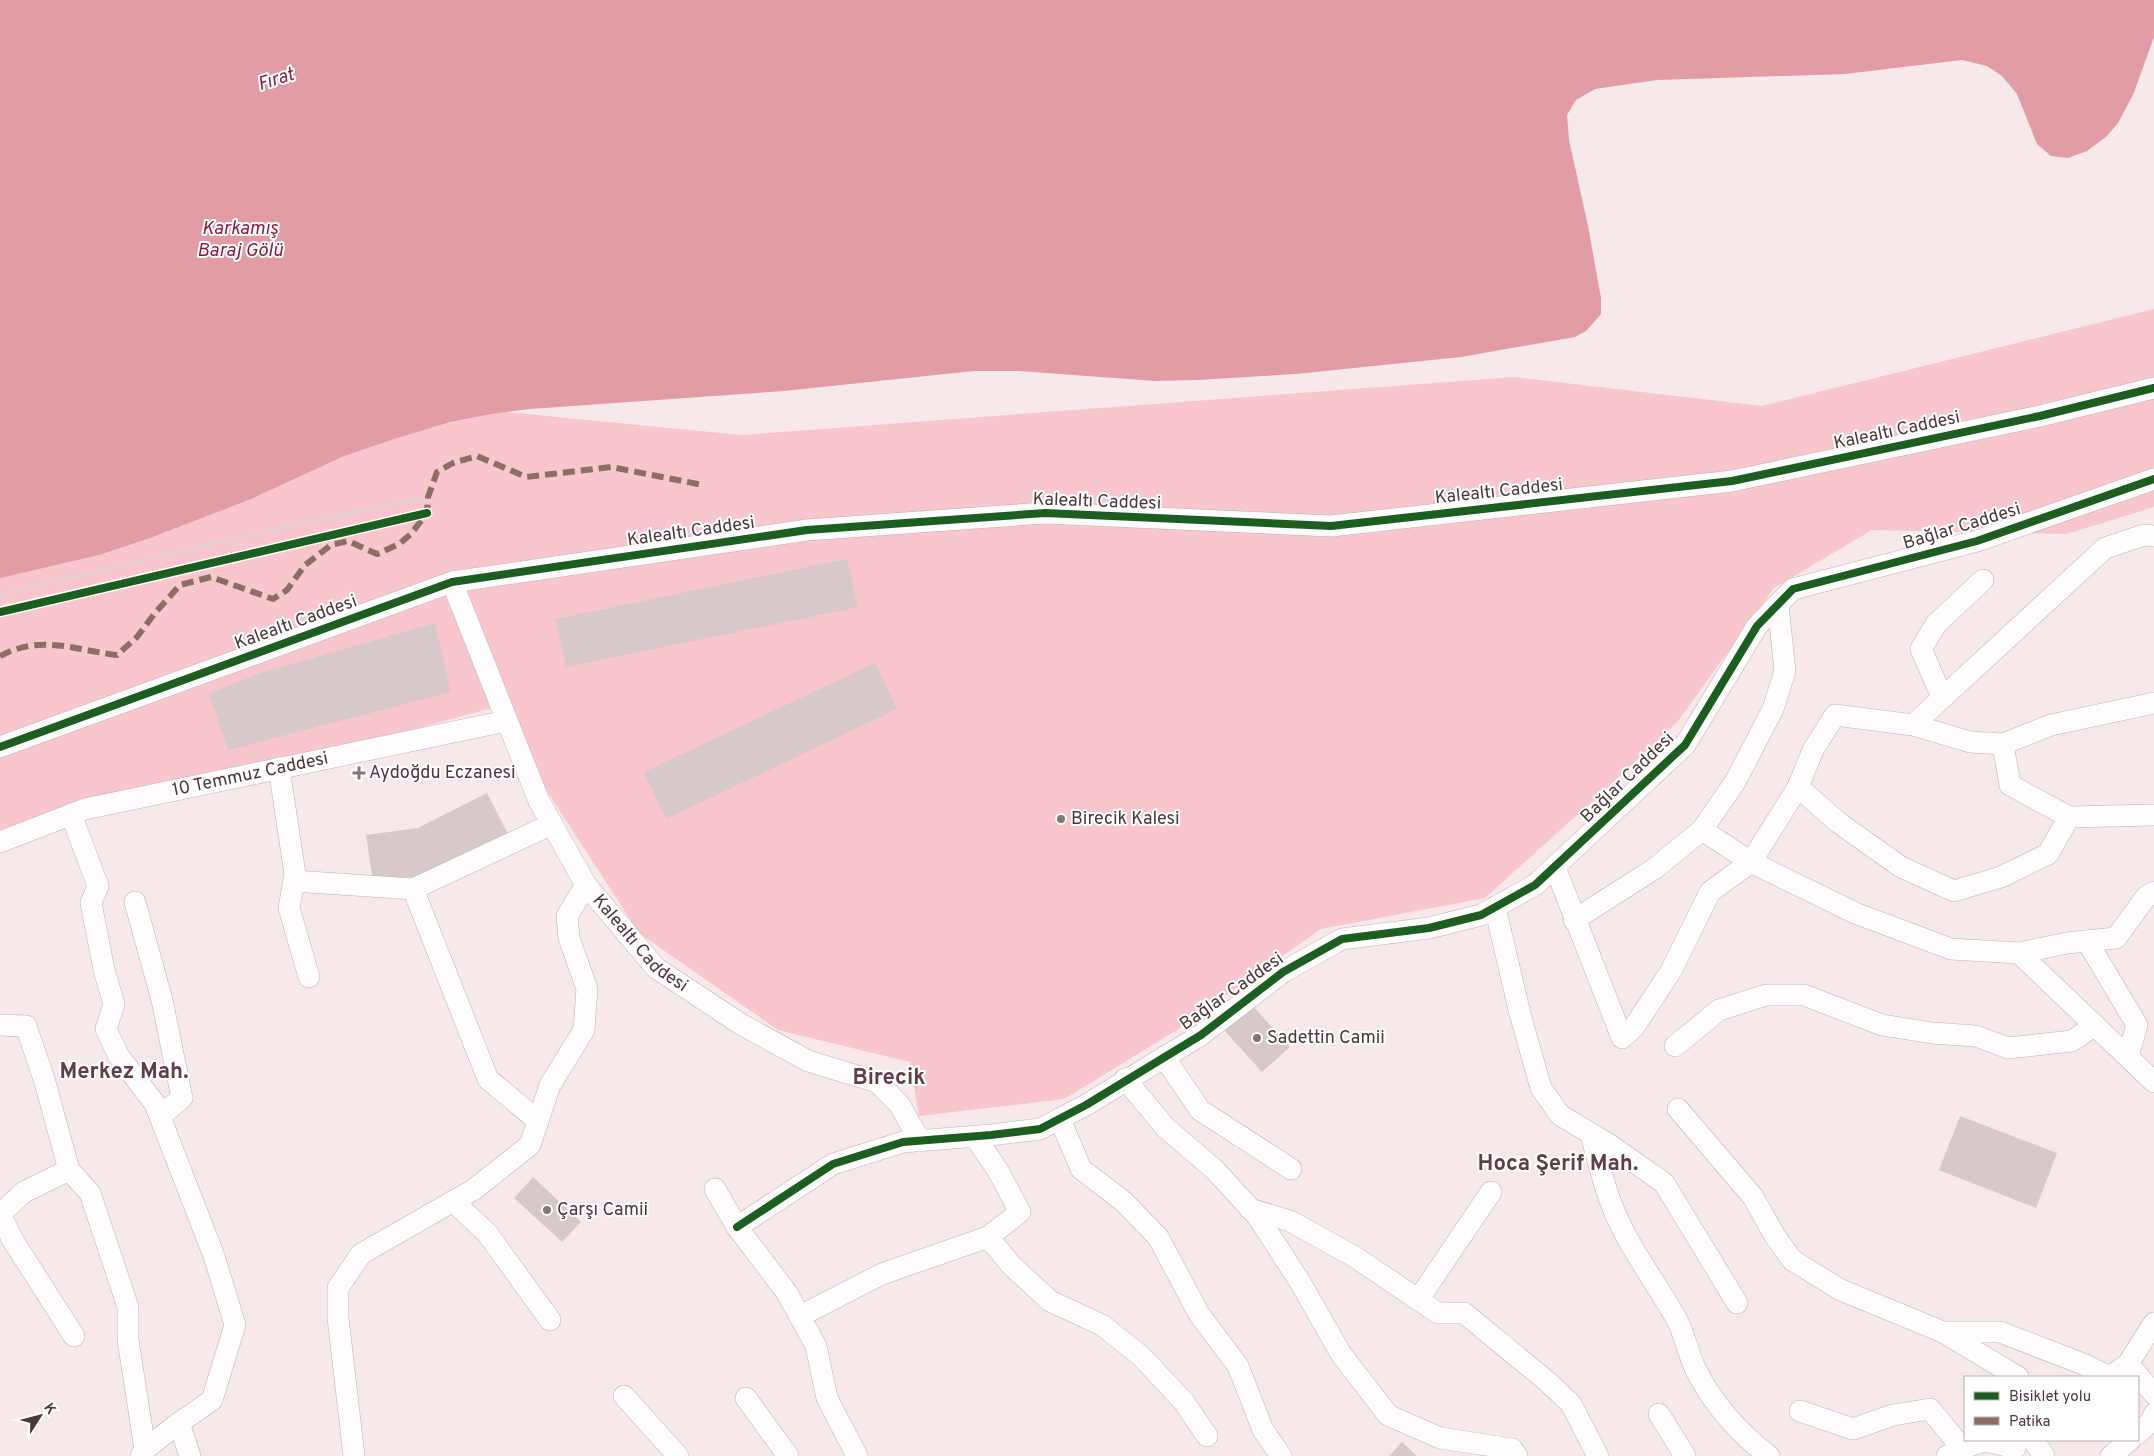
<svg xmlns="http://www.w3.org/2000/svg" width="2154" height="1456" font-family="Overpass,sans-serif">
<rect width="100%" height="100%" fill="#f7e8ea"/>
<!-- green -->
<path fill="#f8c6cc" d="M2154,309V507L2067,534L1872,530L1774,588L1678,721L1608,787L1485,898L1321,929L1177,1030L1064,1099L919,1116L910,1062L778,1030L639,933L493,708L0,839V452L415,403L741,435L1514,377L1762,406Z"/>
<!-- water -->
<path fill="#e29ca6" d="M0,0H2154V37L2133,95L2118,123L2107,136L2087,151L2068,158L2051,156L2037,144L2017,94L2002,76L1987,66L1962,60L1845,74L1657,80L1595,89L1576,100L1567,115L1569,140L1588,226L1601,298V314L1586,331L1575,337L1461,357L1296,374L1197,380L1155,381L1019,371H974L784,391L530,409L491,414L450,422L394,439L344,456L251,499L150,538L99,555L0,578Z"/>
<!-- building -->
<path fill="#d7c8ca" d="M847,559L858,607L566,667L556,619Z
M435,623L451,692L228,750L209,693L261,673Z
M875,663L897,709L666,819L644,772Z
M487,793L509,836L433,874L373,882L366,835L418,828Z
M1251,1004L1290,1047L1262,1072L1223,1029Z
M1960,1116L2057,1153L2036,1208L1939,1170Z
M533,1177L581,1222L562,1242L514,1198Z
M1402,1442L1417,1456H1389Z"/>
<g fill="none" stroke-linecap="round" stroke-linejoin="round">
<!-- minor casing -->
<g stroke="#bfb1b2" stroke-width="22">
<g id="minor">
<path id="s1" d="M452,582L539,801L586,885L656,968L739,1023L808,1061L877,1082L899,1104L920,1141"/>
<path d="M1942,697L1921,649L1936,624L1983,580"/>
<path d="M1913,725L2105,548L2144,535L2154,536"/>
<path d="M2003,744L2010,785L2069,817L2154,815"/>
<path d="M0,747L452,582L807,530L1045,513L1331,526L1732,481L2040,416L2154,388"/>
<path d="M279,768L295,874L289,908L309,977"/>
<path d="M1798,787L1839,823L1901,867L1954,891L2001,877L2048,854L2069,817"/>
<path d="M71,814L98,886L91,903L104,970L114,1004L106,1029L118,1055L155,1104L214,1256L235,1325L212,1400L179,1423L145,1449L141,1456"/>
<path d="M1702,830L1751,862L1855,913L1951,949L2019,953L2067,943L2116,938L2146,897L2154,892"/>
<path id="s2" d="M0,842L85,809L506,721"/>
<path d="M1555,867L1622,1038L1634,1027L1671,971L1710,892L1751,862L1798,787L1813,750L1835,715L1913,725L1970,742L2003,744L2051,725L2154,703"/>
<path d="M294,881L413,889L552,824"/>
<path d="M413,889L488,1079L538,1121"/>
<path d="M135,902L162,1000L182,1098L160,1116"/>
<path d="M1495,907L1520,1014L1541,1088L1560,1115L1610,1145L1664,1183L1737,1303"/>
<path d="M1574,920L1654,869L1702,830L1735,782L1773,709L1785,671L1778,605"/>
<path d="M2087,941L2137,1025L2128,1056"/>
<path d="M2019,953L2154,1082"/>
<path d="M0,1025L26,1026L44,1079L69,1170L90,1193L128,1307V1340L145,1449"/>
<path d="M1675,1046L1719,1010L1766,995H1804L1882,1025L1932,1033L1976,1036L2008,1048L2072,1041L2095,1025"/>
<path d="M1164,1057L1200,1110L1291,1169"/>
<path d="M1125,1079L1166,1128L1215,1170L1258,1217L1300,1282L1341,1354L1388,1415L1440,1438L1512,1449L1517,1456"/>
<path d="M1678,1109L1753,1197L1775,1236L1792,1260L1841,1290L1943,1332H2000L2083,1364L2110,1377"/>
<path d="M1060,1119L1081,1169L1123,1201L1158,1237L1199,1314L1238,1366L1263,1430L1281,1456"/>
<path d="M1591,1134C1599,1165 1607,1199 1622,1228C1638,1260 1660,1289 1677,1320C1685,1335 1688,1354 1696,1370C1713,1404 1739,1433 1769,1456"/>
<path d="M975,1137L997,1169L1020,1212L988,1237L1012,1266L1050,1301L1102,1325L1141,1356L1184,1402L1207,1436"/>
<path d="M715,1189L737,1227L787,1293L816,1346L827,1398L857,1456"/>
<path d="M453,1201L487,1233L550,1320"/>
<path d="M1250,1209L1290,1221L1355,1257L1438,1313H1464L1548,1382L1571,1404L1598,1456"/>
<path d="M0,1213L12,1239L74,1336"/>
<path d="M0,1214L24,1192L69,1170"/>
<path d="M737,1227L833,1164L903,1142L991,1135L1040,1129L1086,1105L1201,1035L1283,972L1342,939L1429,928L1481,915L1535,885L1685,745L1757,626L1793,589L1977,541L2154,479"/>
<path d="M1418,1300L1491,1192"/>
<path d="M800,1316L882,1274L988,1237"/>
<path d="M1943,1332L2018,1377"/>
<path d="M2128,1364L2154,1394"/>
<path d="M2110,1377L2128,1364L2154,1323"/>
<path d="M624,1396L678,1456"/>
<path d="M746,1398L788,1456"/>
<path d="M1800,1411L1853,1429L1893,1415L1930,1409L1962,1448"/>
<path d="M1659,1414L1685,1456"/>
<path d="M179,1423L190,1456"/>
<path d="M2138,1433L2152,1421L2154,1414"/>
<path d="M2033,1440L2044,1456"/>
<path d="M354,1456L338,1318V1288L361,1254L473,1190L530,1145L550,1085L584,1030L587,989L569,938L567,916L586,885"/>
<path d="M1947,1456L1962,1448L1986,1441L2015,1448"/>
<path d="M2111,1456L2130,1440"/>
</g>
</g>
<!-- path -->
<path stroke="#dad5d6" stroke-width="3" stroke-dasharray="5 2.5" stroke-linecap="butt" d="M0,594L302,523L428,497"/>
<!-- minor -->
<use href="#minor" stroke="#fefcfc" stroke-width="21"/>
<!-- quiet -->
<path stroke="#8d6e63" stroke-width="6" stroke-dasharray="12 6" stroke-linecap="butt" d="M0,656C42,634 74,650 117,655L137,637L155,613L180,585L211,577L273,599L287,590L305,565L331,545L348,541L377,554L399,544L411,534L427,513L428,497L437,472L453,463L477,456L526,477L611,467L703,485"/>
<!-- cycleway casing -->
<g stroke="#fff" stroke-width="11">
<path id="cycleway" d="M0,612L427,513
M0,747L452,582L807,530L1045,513L1331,526L1732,481L2040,416L2154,388
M737,1227L833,1164L903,1142L991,1135L1040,1129L1086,1105L1201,1035L1283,972L1342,939L1429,928L1481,915L1535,885L1685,745L1757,626L1793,589L1977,541L2154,479"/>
</g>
<!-- cycleway -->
<use href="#cycleway" stroke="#1b5e20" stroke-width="8"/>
</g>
<!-- markers -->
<g fill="#867577" stroke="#fff" stroke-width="2">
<path d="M356.5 765.5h5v5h5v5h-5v5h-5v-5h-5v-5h5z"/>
<circle cx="1061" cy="819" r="5"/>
<circle cx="1257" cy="1038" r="5"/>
<circle cx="547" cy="1210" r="5"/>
</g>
<g text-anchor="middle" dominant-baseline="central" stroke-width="4" stroke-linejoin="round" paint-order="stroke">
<!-- street labels -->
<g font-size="18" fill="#493739" stroke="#fff">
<text transform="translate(1897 431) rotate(-12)">Kalealtı Caddesi</text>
<text transform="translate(1499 492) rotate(-6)">Kalealtı Caddesi</text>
<text transform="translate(1097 502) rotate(2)">Kalealtı Caddesi</text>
<text transform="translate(1962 527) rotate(-17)">Bağlar Caddesi</text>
<text transform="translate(691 532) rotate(-8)">Kalealtı Caddesi</text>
<text transform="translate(296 623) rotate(-20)">Kalealtı Caddesi</text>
<text stroke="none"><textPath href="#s2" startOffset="260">10 Temmuz Caddesi</textPath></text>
<text transform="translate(1628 778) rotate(-44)">Bağlar Caddesi</text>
<text stroke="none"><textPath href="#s1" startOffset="412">Kalealtı Caddesi</textPath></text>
<text transform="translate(1232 992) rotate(-35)">Bağlar Caddesi</text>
</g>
<!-- poi labels -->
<g font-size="18" fill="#493739" stroke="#fff" text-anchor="start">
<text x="369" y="773">Aydoğdu Eczanesi</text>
<text x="1071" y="819">Birecik Kalesi</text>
<text x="1267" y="1038">Sadettin Camii</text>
<text x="557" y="1210">Çarşı Camii</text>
</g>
<!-- water labels -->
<g font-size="19" font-style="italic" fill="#8b1c3a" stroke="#fff">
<text transform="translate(276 80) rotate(-18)">Fırat</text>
<text x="240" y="229">Karkamış<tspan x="240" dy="22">Baraj Gölü</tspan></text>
</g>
<!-- district labels -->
<g font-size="22" font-weight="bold" fill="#613e43" stroke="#fff">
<text x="124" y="1072">Merkez Mah.</text>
<text x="889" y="1078">Birecik</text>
<text x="1558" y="1164">Hoca Şerif Mah.</text>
</g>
</g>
<!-- legend -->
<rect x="1964" y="1376" width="175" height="65" fill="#ffffff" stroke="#b6afb0"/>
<rect x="1974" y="1392" width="25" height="8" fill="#1b5e20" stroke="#b6afb0"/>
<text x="2009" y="1401" font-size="15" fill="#493739">Bisiklet yolu</text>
<rect x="1974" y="1417" width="25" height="8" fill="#8d6e63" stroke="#b6afb0"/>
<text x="2009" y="1426" font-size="15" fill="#493739">Patika</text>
<!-- north arrow -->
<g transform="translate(40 1416) rotate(54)" stroke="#ffffff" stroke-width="4" paint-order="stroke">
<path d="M0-4L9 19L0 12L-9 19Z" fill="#493739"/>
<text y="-8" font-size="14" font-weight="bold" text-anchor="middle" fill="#493739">K</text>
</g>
</svg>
